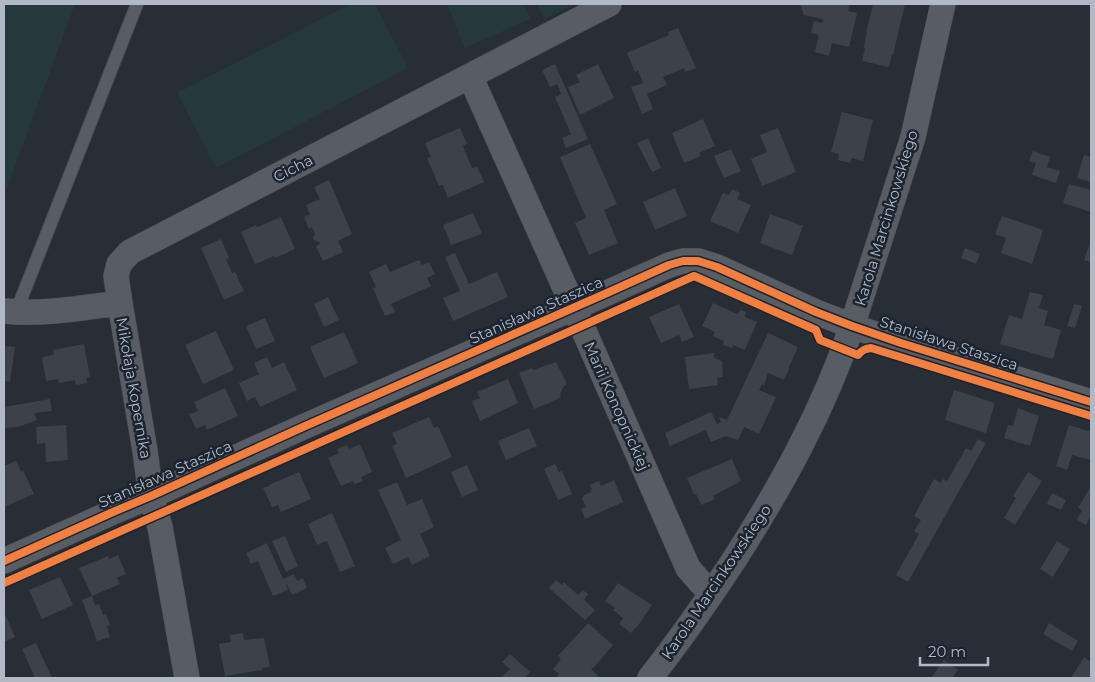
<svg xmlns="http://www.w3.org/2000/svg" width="1095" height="682" font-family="Montserrat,sans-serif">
<rect width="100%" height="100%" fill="#282e35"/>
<!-- green -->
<path fill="#25383b" d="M4,4H75L4,196Z
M350,4H375L408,68L216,168L177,93Z
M447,4H524L530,19L465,48Z
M537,4H574L544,19Z"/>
<!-- building -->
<path fill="#3d4249" d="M800,4H850L848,11L857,13L849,47L832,43L829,56L815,52L819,35L811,33L814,21L822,23L823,19L804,15Z
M873,4H905L893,55L892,54L889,67L862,61L865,48H864L867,29Z
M678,28L696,68L685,72L684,68L663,77L667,85L647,94L653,109L642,114L631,87L643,83L638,70L635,72L627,53L669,35L668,32Z
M555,64L588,139L566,148L562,138L571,134L555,97L561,94L557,84L550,87L542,70Z
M598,64L614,98L580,115L568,87L580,82L576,75Z
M842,112L873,120L863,161L852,158L850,163L838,160L839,154L831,152Z
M703,119L715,146L699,153L701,156L684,163L672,133Z
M460,128L467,144L463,146L472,168L477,167L484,182L448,198L443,185L439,186L427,158L431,157L425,143Z
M778,128L796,172L762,186L751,159L767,152L760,135Z
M648,138L661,168L652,172L637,143Z
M590,144L617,204L604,210L618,243L589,255L575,223L586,218L560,157Z
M731,149L741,171L724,178L714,156Z
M1033,151L1050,157L1047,167L1060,171L1056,183L1032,175L1036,163L1029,161Z
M1084,155L1091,157V182L1077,178Z
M329,180L352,234L338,241L343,252L323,261L316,246L320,244L319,242L314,240L313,237L315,234L312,227L309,229L304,217L310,214L306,205L320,199L314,187Z
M1069,184L1091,190V212L1063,203Z
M675,188L687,216L655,230L643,202Z
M732,189L740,193L737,199L751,205L738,233L710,221L723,193L729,195Z
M473,213L482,234L451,245L443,225Z
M770,214L803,226L792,255L760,243Z
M1002,216L1043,230L1032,264L1001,253L1006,238L995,234Z
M281,217L295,249L275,258L274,256L255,264L241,232L256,225L257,227Z
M221,239L229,258L226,259L232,273L235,272L244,291L224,300L201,248Z
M1091,240V262L1084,260Z
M965,248L980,254L976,264L961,258Z
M455,253L469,284L497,272L508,297L453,321L443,298L460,291L445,257Z
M419,260L422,265L429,262L435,274L427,278L431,286L391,304L395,312L385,316L373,288L376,287L369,272L386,264L390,272Z
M1030,292L1043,295L1039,308L1048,311L1044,325L1061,330L1053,359L1000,344L1009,315L1022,319Z
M328,297L339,320L324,327L314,304Z
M713,303L737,314L741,310L746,312L745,317L757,322L745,350L733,345L732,348L723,345L724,341L713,336L715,332L702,326Z
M679,304L694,337L682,342L679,335L661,343L649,317Z
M1074,304L1082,306L1075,328L1067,326Z
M265,318L275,341L256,349L246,326Z
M216,331L234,370L203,384L185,345Z
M344,332L358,363L324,378L310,347Z
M768,333L798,347L788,369H789L784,380L768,373L764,385L762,384L759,390L776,397L759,434L744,427L738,440L726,436L711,442L706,430L670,446L665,433L711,412L717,424L721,422L719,418L720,417L727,420Z
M84,344L90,377L86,378L87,383L76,385L75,380L59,383L58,379L46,381L42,357L54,355L53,350Z
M4,346L15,347L10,382L4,381Z
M714,353V358L722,361L723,377L717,378L718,385L689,389L685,357Z
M267,357L272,368L284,362L297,390L260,407L255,397L247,401L239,383L259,374L254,363Z
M556,362L566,382V385L563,387L560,394L561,397L549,403L534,409L519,373L532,368L533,370Z
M508,379L518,403L480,421L472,401L480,398L477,392Z
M225,388L238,416L207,430L205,425L196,429L189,414L198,411L194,402Z
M954,390L995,403L986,433L945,420Z
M50,399L52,411L34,413L37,420L18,427L4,428V407Z
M1018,408L1039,416L1030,446L1004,438L1008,425L1013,426Z
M429,417L434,428L438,426L452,457L406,478L392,446L397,444L392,433Z
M66,425L68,460L46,462L45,443L37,444L36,427Z
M1069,425L1091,432V460L1072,455L1067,470L1056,466Z
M529,428L537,446L506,460L498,441Z
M978,439L986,443L908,582L896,575L919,534L914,531L921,520L914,516L934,479L941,483L943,479L947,481L966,448L971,451Z
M360,444L372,472L361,477L363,481L354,484L353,481L341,486L328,458L339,453L337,449L347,445L349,449Z
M732,459L741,481L713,496L715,499L701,505L696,494H694L687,478Z
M16,461L21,472L23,470L34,494L4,507V466Z
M555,464L559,472L562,471L572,494L558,500L544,469Z
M467,465L478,490L462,497L451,472Z
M299,472L311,499L281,512L278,505L272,507L263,488L269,486V485Z
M1028,472L1042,481L1015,525L1004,518L1016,498L1013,496Z
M614,480L623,502L585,519L581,509L586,507L582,498L584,495L591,492L590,490H592L590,485L599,481L601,486Z
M397,482L407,505L422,499L434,527L420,534L430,556L412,565L408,557L393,564L385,548L401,540L378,490Z
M1091,486V516L1086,525L1077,520L1082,510L1078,508Z
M1052,493L1066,500L1061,510L1047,504Z
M332,513L355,566L340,572L327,541L317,545L308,524Z
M285,536L298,566L286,572L272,541Z
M1057,541L1070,549L1053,577L1040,569Z
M267,543L283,579L294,574L297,581L303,578L307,588L292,595L287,584L286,585L288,590L273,596L258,561L251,564L246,553Z
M118,555L126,574L117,578L120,584L92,596L79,568L108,556L109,559Z
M60,577L73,605L42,619L29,590Z
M556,580L562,585L564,582L578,595L583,590L588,594L584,600L595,610L585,620L549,588Z
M618,583L652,605L637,627H636L631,633L619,624L623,618L613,610L615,608L605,601Z
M92,596L95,605L99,604L103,615L106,614L110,625L107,626L110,637L97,641L82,600Z
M4,612L15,637L4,642Z
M588,623L613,645L595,666L591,669L598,676L597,678H556L559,674L553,669L561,659L558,656Z
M1049,623L1078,641L1072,651L1043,634Z
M243,633L244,640L264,638L270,667L262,668V670L225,676L219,644L231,642L230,635Z
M36,643L46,665L52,678H35L32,671L22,649Z
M510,654L530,672L524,678H501L510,669L502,662Z
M1084,657L1091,662V678H1071Z
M944,660L958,670L952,678H931Z"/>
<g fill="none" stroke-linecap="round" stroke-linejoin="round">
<!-- lane casing -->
<g stroke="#464a50" stroke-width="14">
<path id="lane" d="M16,312L137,4"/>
</g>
<!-- street casing -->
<g stroke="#464a50" stroke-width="26">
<path id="street" d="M470,76L574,308L688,568L701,583L712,593
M4,311C42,315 81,308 120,303
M4,561L113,512L151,496L303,427L607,293L669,265L683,261H698L717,267L816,312L852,326L901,343L1091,402
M187,678L160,527L151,496L145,451L120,303L116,276L119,264L130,252L609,4
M650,678C680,640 707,601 734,560C782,485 823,411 852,326L913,137L943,4"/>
</g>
<!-- lane -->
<use href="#lane" stroke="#585c63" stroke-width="12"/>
<!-- street -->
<use href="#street" stroke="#585c63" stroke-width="25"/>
<!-- cycleway casing -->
<g stroke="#1b2430" stroke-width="11">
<path id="cycleway" d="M4,561L113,512L151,496L303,427L607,293L669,265L683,261H698L717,267L816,312L852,326L901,343L1091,402
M4,583L694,276L816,330L820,340L858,355C862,350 865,349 871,348L1091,416"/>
</g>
<!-- cycleway -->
<use href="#cycleway" stroke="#f27e40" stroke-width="8"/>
</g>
<g text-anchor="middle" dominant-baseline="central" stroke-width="5" stroke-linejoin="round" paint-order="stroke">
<!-- street labels -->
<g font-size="15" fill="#b1b9c7" stroke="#1b2430">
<text transform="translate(293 168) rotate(-27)">Cicha</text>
<text transform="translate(886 218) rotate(-73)">Karola Marcinkowskiego</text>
<text transform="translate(536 310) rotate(-24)">Stanisława Staszica</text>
<text transform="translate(949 343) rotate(18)">Stanisława Staszica</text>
<text transform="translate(134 388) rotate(80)">Mikołaja Kopernika</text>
<text transform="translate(617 406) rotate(66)">Marii Konopnickiej</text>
<text transform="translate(165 474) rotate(-24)">Stanisława Staszica</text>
<text transform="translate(716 582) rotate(-56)">Karola Marcinkowskiego</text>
</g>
</g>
<!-- border -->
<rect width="1095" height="682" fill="none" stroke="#b1b9c7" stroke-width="10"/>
<!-- scale -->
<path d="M920 657v8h68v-8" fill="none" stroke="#b1b9c7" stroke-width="2.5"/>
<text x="928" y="657" font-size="15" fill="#b1b9c7" stroke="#1b2430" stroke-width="4" paint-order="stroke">20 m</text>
</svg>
